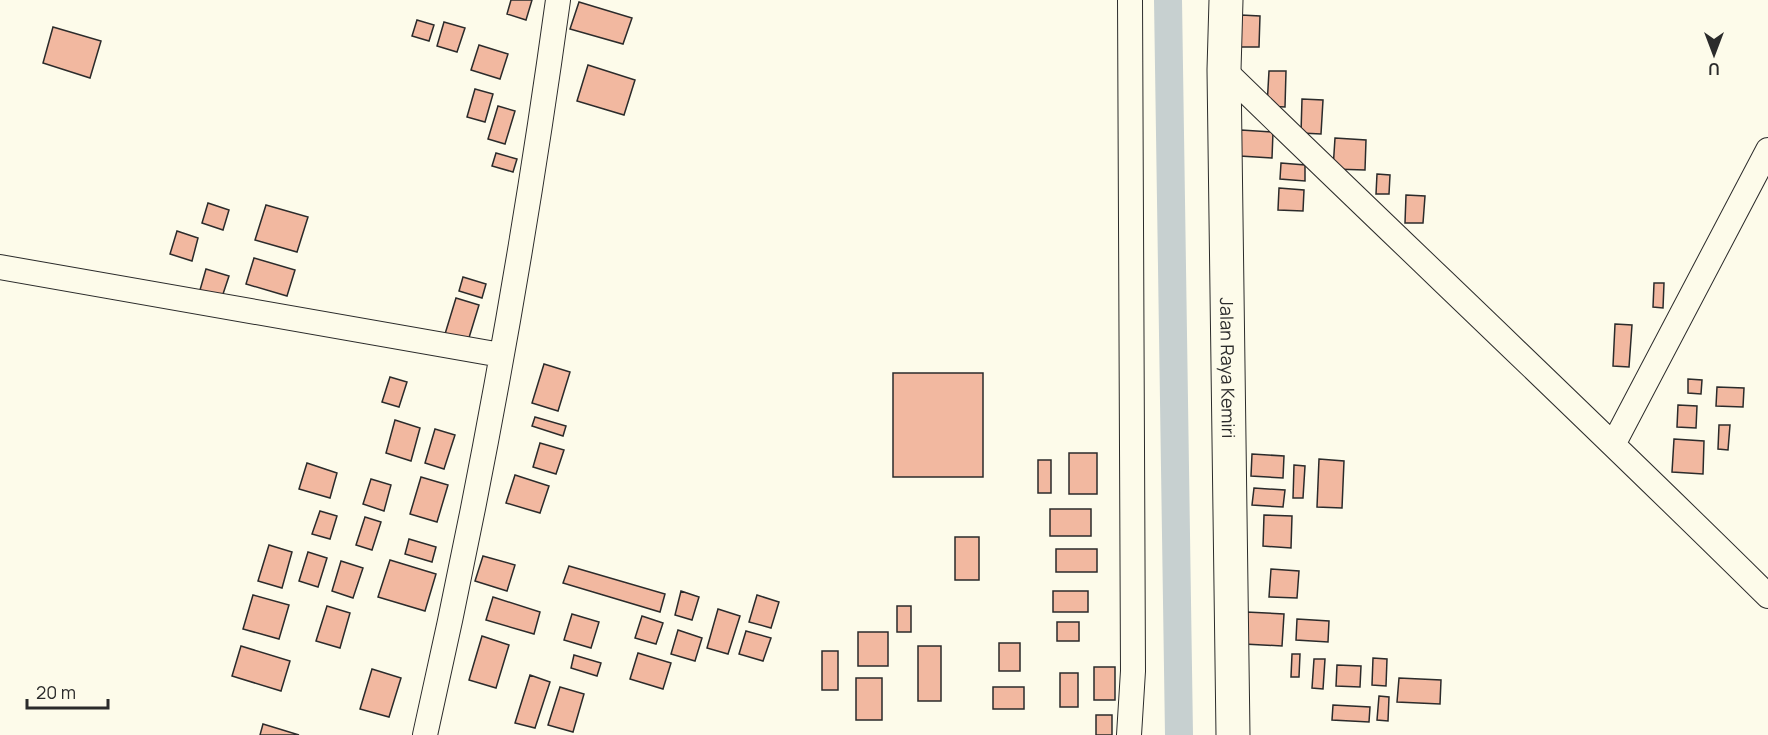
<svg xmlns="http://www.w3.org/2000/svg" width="1768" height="735" font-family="Manrope,sans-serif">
<rect width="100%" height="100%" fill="#fdfbea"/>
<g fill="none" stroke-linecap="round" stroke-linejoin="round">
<!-- canal -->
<path stroke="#c7d0d0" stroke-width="28" d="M1168,0L1179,735"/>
</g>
<!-- building -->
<path fill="#f2b8a0" stroke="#2b2b2b" stroke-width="1.5" d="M511,0H532L526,20L507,14Z
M579,2L632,18L623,44L570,29Z
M1241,15L1260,16L1259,47H1240Z
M417,20L434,25L429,41L412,36Z
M444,22L465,28L457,52L437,46Z
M53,27L101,41L90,78L43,63Z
M479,45L508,54L500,79L471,70Z
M588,65L635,80L624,115L577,101Z
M1269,71H1286L1285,107L1267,106Z
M475,89L493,94L485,122L467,117Z
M1302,99L1323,100L1321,134L1301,133Z
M498,106L515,111L505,144L488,139Z
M1241,130L1273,132L1272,158L1240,156Z
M1335,138L1366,140L1365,170L1333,169Z
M496,153L517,159L513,172L492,166Z
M1281,163L1305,165V181L1280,179Z
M1377,174L1390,175L1389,194H1376Z
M1279,188L1304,190L1303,211L1278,210Z
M1406,195L1425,196L1423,223H1405Z
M208,203L229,210L223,230L202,223Z
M266,205L308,217L297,252L255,240Z
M177,231L198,238L192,261L170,254Z
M254,258L295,270L287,296L246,284Z
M206,269L229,276L220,303L198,297Z
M463,277L486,284L482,298L459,291Z
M1654,283H1664L1663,308L1653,307Z
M456,298L479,305L468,341L445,334Z
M1615,324L1632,325L1629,367L1613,366Z
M544,364L570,372L558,411L532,403Z
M893,373H983V477H893Z
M390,377L407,382L399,407L382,402Z
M1688,379L1702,380L1701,394L1688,393Z
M1717,387L1744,388L1743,407L1716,406Z
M1678,405L1697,406L1696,428L1677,427Z
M535,417L566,426L563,436L532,426Z
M395,420L420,428L411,461L386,453Z
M1719,425H1730L1728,450L1718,449Z
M435,429L455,435L444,469L425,463Z
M1674,439L1704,441L1703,474L1672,472Z
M540,443L564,450L556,474L533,467Z
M1069,453H1097V494H1069Z
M1252,454L1284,456L1283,478L1251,476Z
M1319,459L1344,461L1342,508L1317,507Z
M1038,460H1051V493H1038Z
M307,463L337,473L330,498L299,489Z
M1294,465L1305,466L1303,498H1293Z
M515,475L549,486L540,513L506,503Z
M421,477L448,485L437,522L410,514Z
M371,479L391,485L384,511L363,504Z
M1254,488L1285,490L1283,507L1252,505Z
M1050,509H1091V536H1050Z
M320,511L337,516L330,539L312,534Z
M1264,515L1292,516L1291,548L1263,546Z
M365,517L381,522L372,550L356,545Z
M955,537H979V580H955Z
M409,539L436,547L432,562L405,554Z
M269,545L292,552L282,588L258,581Z
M1056,549H1097V572H1056Z
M308,552L327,558L318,587L299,581Z
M483,556L515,565L507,591L475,581Z
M390,560L436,574L425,611L378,597Z
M341,561L363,568L353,598L332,591Z
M569,566L665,594L660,612L563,583Z
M1271,569L1299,571L1297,598L1269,597Z
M681,591L699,597L692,620L675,615Z
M1053,591H1088V612H1053Z
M253,595L289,605L279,639L243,629Z
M757,595L779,602L771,628L749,622Z
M493,597L540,612L534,634L486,620Z
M327,606L350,613L340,648L316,641Z
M897,606H911V632H897Z
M718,609L740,616L728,654L707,648Z
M1246,612L1284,614L1282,646L1244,644Z
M572,614L599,622L591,648L564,640Z
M642,616L663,623L656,644L635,638Z
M1297,619L1329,621L1328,642L1296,640Z
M1057,622H1079V641H1057Z
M678,630L702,638L695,661L671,654Z
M746,631L771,638L763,661L739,654Z
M858,632H888V666H858Z
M482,636L509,645L496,688L469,680Z
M999,643H1020V671H999Z
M241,646L290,661L281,691L232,676Z
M918,646H941V701H918Z
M822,651H838V690H822Z
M638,653L671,663L663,689L630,679Z
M1292,654H1300L1299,677H1291Z
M574,655L601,663L597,676L571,668Z
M1373,658L1387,659L1386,686L1372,685Z
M1314,659H1325L1323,689L1312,688Z
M1337,665L1361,666L1360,687L1336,686Z
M1094,667H1115V700H1094Z
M372,669L401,678L389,717L360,709Z
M1060,673H1078V707H1060Z
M530,675L550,682L535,728L515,723Z
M856,678H882V720H856Z
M1399,678L1441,680L1440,704L1397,702Z
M560,687L584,694L573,732L548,725Z
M993,687H1024V709H993Z
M1379,696L1389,697L1388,721L1377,720Z
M1333,705L1370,707L1369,722L1332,720Z
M1096,715H1112V735H1096Z
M263,724L299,735H260Z"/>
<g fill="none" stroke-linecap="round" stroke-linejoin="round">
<!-- minor casing -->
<g stroke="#2b2b2b" stroke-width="26">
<path id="minor" d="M1224,70C1405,246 1589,419 1768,596
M0,267L501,355
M1614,443L1768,150
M425,735C480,492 524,247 558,0
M1129,735L1133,671L1130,0"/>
</g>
<!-- secondary casing -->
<g stroke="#2b2b2b" stroke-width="35">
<g id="secondary">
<path id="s1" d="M1226,0L1224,70L1233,735"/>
</g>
</g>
<!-- minor -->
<use href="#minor" stroke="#fdfbea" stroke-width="24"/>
<!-- secondary -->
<use href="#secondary" stroke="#fdfbea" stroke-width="33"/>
</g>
<g text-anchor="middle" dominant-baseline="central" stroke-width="4.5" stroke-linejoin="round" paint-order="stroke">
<!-- street labels -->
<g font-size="18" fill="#2b2b2b" stroke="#fdfbea">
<text stroke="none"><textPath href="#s1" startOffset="368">Jalan Raya Kemiri</textPath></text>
</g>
</g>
<!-- north arrow -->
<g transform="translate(1714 54) rotate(180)" stroke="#fdfbea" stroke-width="4.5" paint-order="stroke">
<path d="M0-4.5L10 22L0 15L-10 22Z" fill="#2b2b2b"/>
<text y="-9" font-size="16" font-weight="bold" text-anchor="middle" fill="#2b2b2b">U</text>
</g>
<!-- scale -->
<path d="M27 699v9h81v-9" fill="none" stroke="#2b2b2b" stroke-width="3"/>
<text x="36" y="699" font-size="18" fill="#2b2b2b" stroke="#fdfbea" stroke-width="4.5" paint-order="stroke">20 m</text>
</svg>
